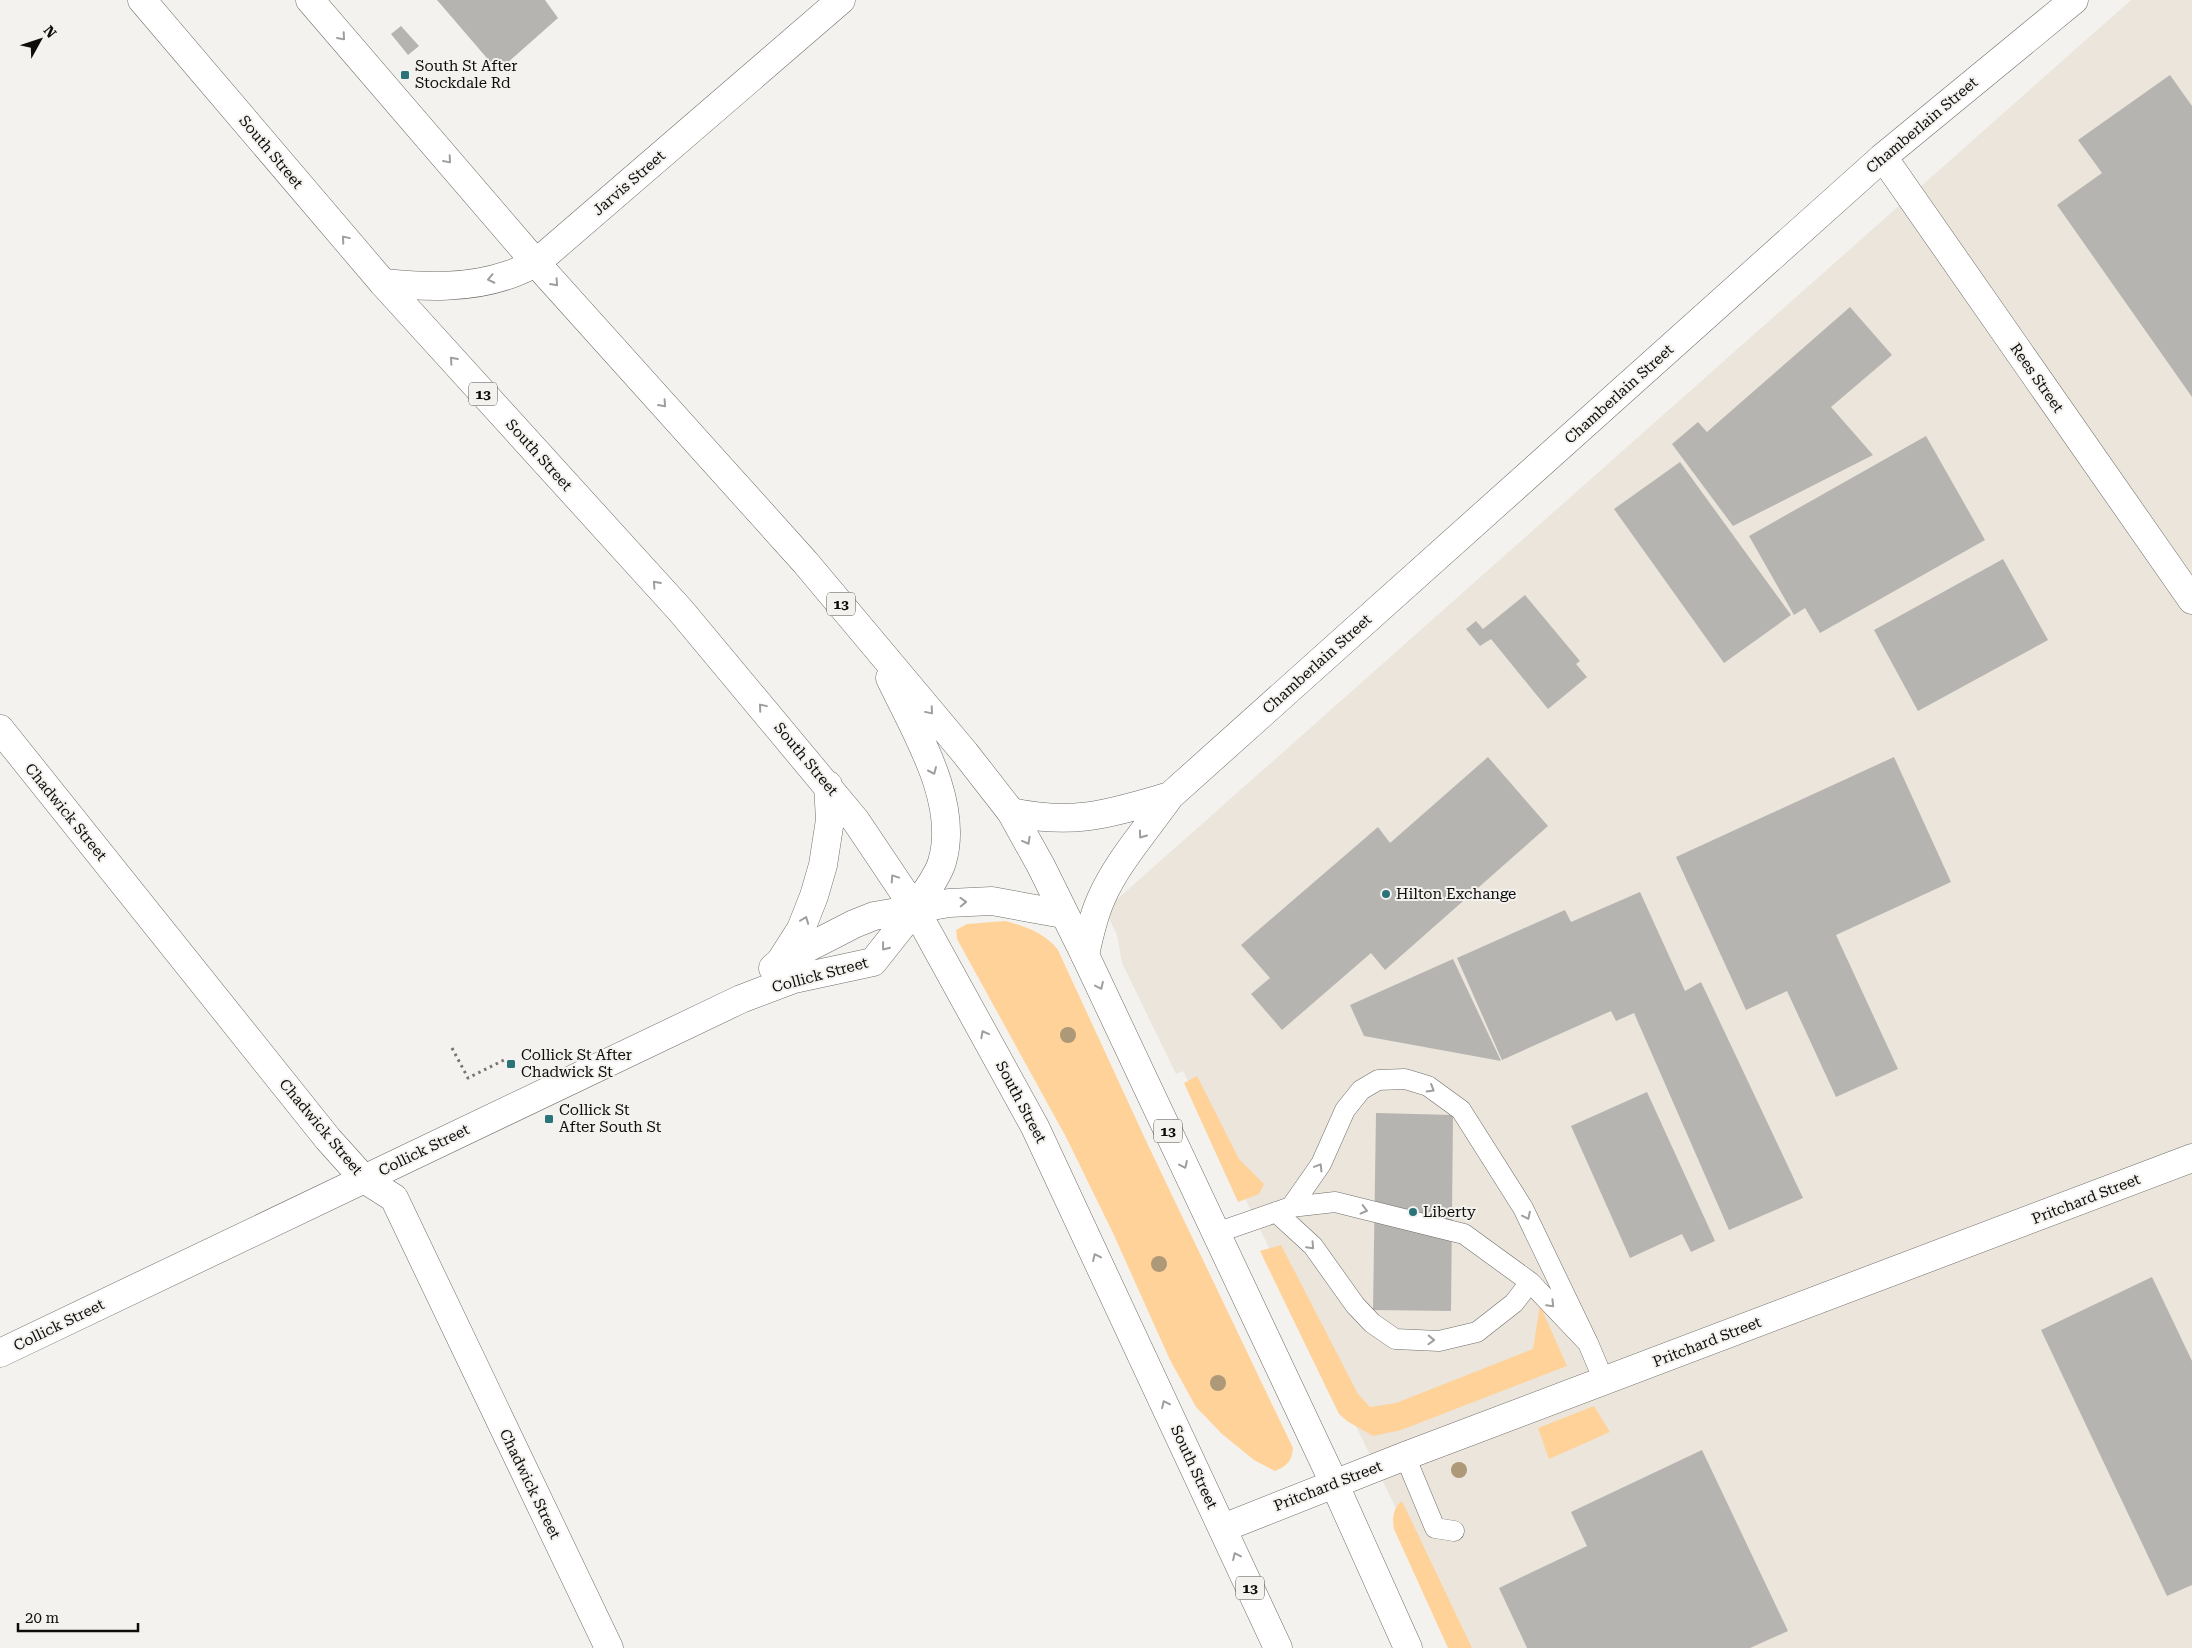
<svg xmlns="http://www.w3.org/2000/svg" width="2192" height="1648" font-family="'Roboto Serif',serif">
<rect width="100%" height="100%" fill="#f4f2ef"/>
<!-- built -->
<path fill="#ebe5db" d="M2131,0H2192V1648H1464L1183,1071L1176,1074L1122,963L1117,935L1105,910Z"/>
<!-- green -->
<path fill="#ffd29a" d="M1005,921C1025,926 1045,933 1058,950L1147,1143L1293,1448C1292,1461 1287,1466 1275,1471L1254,1460L1222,1434L1196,1407L1170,1360L1113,1233L1066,1137L957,939L956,930L967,924Z
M1197,1076L1239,1159L1264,1184L1259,1194L1238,1202L1184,1083Z
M1281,1245L1358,1394L1370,1407L1396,1403L1533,1349L1540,1305L1567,1366L1401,1430L1373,1436L1347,1421L1339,1414L1260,1251Z
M1594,1406L1610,1432L1549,1459L1538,1428Z
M1402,1501L1472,1648H1448L1394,1529C1392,1518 1393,1508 1402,1501Z"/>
<!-- building -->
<path fill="#b6b4b1" d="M437,0H545L558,18L498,71Z
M401,26L419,46L408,55L391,34Z
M2170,75L2192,106V397L2057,205L2102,173L2078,140Z
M1850,307L1892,355L1831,407L1873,455L1733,526L1672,444L1698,422L1707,432Z
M1926,436L1985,540L1820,633L1805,608L1794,615L1749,536Z
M1680,462L1791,615L1724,663L1614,509Z
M2003,559L2048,640L1918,711L1874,630Z
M1525,595L1580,661L1576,664L1587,677L1548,709L1491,639L1480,646L1466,629L1476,621L1483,629Z
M1488,757L1548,826L1385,970L1371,953L1282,1030L1251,994L1270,978L1241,945L1378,827L1390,843Z
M1894,757L1951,882L1836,935L1898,1069L1836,1097L1787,991L1746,1010L1676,857Z
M1640,892L1685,991L1701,982L1803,1198L1729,1230L1634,1013L1616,1021L1611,1011L1502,1060L1457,958L1565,910L1571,922Z
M1453,959L1501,1061L1364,1036L1350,1005Z
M1647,1092L1715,1241L1691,1252L1682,1234L1630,1258L1571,1126Z
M1376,1113L1453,1115L1451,1311L1373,1310Z
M2152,1277L2192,1361V1585L2167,1596L2041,1330Z
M1702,1450L1788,1631L1750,1648H1527L1499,1588L1587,1546L1571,1512Z"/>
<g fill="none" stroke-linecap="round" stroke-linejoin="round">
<!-- service casing -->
<g stroke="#6f6d6a" stroke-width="21">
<path id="service" d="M1291,1207L1321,1164L1345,1110L1361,1090L1378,1080L1405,1079L1428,1086L1461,1110L1523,1208L1588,1343
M1276,1212L1313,1246L1355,1305L1372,1323L1395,1339L1439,1341L1477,1332L1514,1303L1530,1282
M1216,1233L1291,1207L1335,1202L1464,1234L1530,1282L1588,1343L1604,1381
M1405,1456L1435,1528L1454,1531"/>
</g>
<!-- minor casing -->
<g stroke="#6f6d6a" stroke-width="29">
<path id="minor" d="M1883,157L2192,600
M383,283C425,287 468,289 508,275C518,272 527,267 536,263L841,0
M0,729L328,1139L364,1179L394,1198L609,1648
M1011,812C1075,826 1111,813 1170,796
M1085,955C1089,936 1093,917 1101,899C1117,862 1147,829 1170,796L1883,157L2074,0
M773,968L780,962L854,924L874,916L915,909
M0,1353L741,999L794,979L873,962L915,909
M1223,1528L1405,1456L2192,1158"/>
</g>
<!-- primary casing -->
<g stroke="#6f6d6a" stroke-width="29">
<path id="primary" d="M142,0L383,283L681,611L856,821L915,909L1035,1127L1278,1648
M310,0L536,263L805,562L965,753L1011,812L1041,866L1085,955L1334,1483L1408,1648
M890,678C915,731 960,802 942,862C938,877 922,896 915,909
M915,909L949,903L992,901L1063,914
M780,962L801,929L814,896L823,865L830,820L828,785"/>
</g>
<!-- path -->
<path stroke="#777573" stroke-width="3" stroke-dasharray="2.5 4" stroke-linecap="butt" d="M452,1048L468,1078L506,1059"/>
<!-- service -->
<use href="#service" stroke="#fff" stroke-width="20"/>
<!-- minor -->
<use href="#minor" stroke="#fff" stroke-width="28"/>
<!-- primary -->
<use href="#primary" stroke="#fff" stroke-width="28"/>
</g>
<!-- trees -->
<g fill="#ad9878">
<circle cx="1068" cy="1035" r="8"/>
<circle cx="1159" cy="1264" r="8"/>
<circle cx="1218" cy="1383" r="8"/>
<circle cx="1459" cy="1470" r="8"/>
</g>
<!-- one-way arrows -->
<defs><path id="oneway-chevron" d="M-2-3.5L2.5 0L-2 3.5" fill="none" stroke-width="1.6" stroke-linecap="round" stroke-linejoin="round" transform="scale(1.25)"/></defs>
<g stroke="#9f9e9e">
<use href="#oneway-chevron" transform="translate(342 37) rotate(49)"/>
<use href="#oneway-chevron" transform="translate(448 160) rotate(49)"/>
<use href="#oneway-chevron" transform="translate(345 239) rotate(-130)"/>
<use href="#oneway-chevron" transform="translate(491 279) rotate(168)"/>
<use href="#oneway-chevron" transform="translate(555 283) rotate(48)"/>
<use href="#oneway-chevron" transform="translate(453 360) rotate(-132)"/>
<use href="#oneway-chevron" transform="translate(663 404) rotate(48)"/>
<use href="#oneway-chevron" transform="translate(656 584) rotate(-132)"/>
<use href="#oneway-chevron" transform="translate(762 707) rotate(-130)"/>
<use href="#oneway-chevron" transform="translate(930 711) rotate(50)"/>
<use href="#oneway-chevron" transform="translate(933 771) rotate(66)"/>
<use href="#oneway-chevron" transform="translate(1142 835) rotate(126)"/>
<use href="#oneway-chevron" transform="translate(1027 841) rotate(61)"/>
<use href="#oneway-chevron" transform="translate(894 878) rotate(-124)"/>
<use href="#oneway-chevron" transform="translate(963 902) rotate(-2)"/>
<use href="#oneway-chevron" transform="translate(805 920) rotate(-69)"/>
<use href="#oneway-chevron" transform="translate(885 947) rotate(128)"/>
<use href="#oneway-chevron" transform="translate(1100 986) rotate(65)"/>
<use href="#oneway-chevron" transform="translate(984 1034) rotate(-118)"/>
<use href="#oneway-chevron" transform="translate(1431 1089) rotate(31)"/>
<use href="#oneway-chevron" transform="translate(1184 1165) rotate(65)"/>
<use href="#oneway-chevron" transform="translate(1319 1167) rotate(-59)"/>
<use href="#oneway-chevron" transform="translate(1364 1210) rotate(14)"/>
<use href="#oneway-chevron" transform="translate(1527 1216) rotate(64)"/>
<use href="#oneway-chevron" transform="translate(1311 1246) rotate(47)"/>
<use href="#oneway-chevron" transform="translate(1096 1257) rotate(-115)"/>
<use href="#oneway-chevron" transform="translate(1551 1304) rotate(46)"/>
<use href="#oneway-chevron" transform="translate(1431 1340) rotate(2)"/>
<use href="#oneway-chevron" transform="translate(1165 1404) rotate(-115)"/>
<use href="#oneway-chevron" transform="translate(1236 1556) rotate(-115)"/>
</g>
<!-- markers -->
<g fill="#2a7479" stroke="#f4f2ef" stroke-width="2">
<rect x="400" y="70" width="10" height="10" rx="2.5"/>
<circle cx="1386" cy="894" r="5"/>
<rect x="506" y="1059" width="10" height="10" rx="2.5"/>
<rect x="544" y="1114" width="10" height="10" rx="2.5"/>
<circle cx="1413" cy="1212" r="5"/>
</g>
<g text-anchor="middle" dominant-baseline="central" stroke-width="4" stroke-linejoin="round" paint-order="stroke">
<!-- shield labels -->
<g fill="#f4f2ef" stroke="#535250" stroke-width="1">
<rect x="469" y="382.5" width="28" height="23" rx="4"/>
<rect x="827" y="592.5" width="28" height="23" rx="4"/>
<rect x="1154" y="1119.5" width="28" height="23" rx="4"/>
<rect x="1236" y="1576.5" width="28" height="23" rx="4"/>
</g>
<g font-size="14" font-weight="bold" fill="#0e0d0c">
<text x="483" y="394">13</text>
<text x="841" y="604">13</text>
<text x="1168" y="1131">13</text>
<text x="1250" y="1588">13</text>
</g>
<!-- poi labels -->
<g font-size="15" fill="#0e0d0c" stroke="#f4f2ef" text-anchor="start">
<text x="415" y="66">South St After<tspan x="415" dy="17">Stockdale Rd</tspan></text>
<text x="1396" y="894">Hilton Exchange</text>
<text x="521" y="1055">Collick St After<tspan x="521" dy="17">Chadwick St</tspan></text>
<text x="559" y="1110">Collick St<tspan x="559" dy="17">After South St</tspan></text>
<text x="1423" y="1212">Liberty</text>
</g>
<!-- street labels -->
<g font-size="15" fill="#0e0d0c" stroke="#f4f2ef">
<text transform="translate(1922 125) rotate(-40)">Chamberlain Street</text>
<text transform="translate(271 152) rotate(50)">South Street</text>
<text transform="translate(629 183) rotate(-41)">Jarvis Street</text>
<text transform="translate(2037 378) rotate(55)">Rees Street</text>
<text transform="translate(1619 394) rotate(-42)">Chamberlain Street</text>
<text transform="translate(539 455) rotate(48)">South Street</text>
<text transform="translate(1317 664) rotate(-42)">Chamberlain Street</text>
<text transform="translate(806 759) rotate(50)">South Street</text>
<text transform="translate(66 812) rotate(51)">Chadwick Street</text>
<text transform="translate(820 975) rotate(-15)">Collick Street</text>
<text transform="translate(1021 1102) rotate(62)">South Street</text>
<text transform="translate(321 1127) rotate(50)">Chadwick Street</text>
<text transform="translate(424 1150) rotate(-26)">Collick Street</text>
<text transform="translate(2086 1199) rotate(-21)">Pritchard Street</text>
<text transform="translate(59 1325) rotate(-26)">Collick Street</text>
<text transform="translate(1707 1342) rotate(-21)">Pritchard Street</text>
<text transform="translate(1194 1467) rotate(65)">South Street</text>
<text transform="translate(530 1484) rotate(64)">Chadwick Street</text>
<text transform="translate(1328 1486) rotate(-21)">Pritchard Street</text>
</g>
</g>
<!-- north arrow -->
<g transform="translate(40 40) rotate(50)" stroke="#f4f2ef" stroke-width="4" paint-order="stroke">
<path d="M0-4L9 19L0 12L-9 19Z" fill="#0e0d0c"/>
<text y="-8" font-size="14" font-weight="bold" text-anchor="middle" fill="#0e0d0c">N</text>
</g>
<!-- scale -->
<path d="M18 1623v8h120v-8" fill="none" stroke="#0e0d0c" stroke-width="2.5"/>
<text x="25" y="1623" font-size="15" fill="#0e0d0c" stroke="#f4f2ef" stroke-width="4" paint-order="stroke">20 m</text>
</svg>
